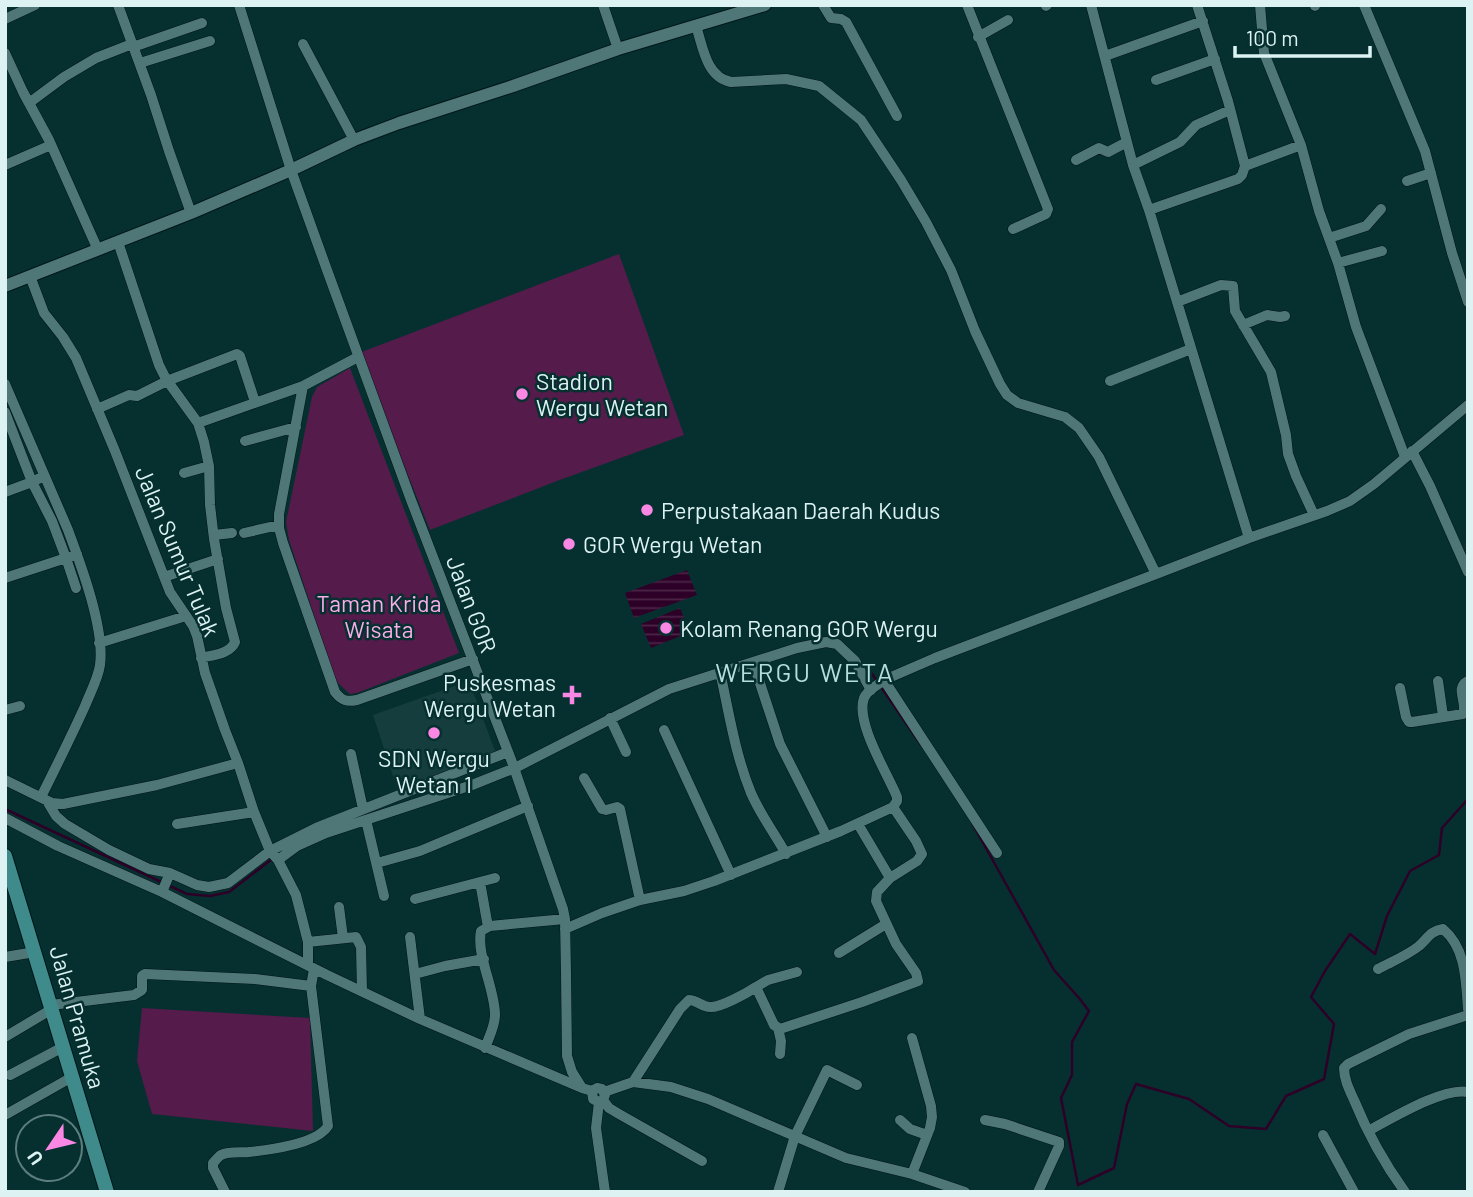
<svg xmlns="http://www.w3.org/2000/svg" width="1473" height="1197" font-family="Barlow,sans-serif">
<defs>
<pattern id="water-rules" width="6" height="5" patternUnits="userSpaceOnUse" patternTransform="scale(1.75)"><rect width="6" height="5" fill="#2d0027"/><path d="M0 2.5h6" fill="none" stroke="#4b2647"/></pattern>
</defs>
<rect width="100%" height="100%" fill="#063030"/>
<!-- built -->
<path fill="#163d3e" d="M469,681L495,751L399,794L373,715Z"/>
<!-- green -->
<path fill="#541b4b" d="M619,254L684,435L557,481L430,530L359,353Z
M350,368L459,653L357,693L350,694L338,683L333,672L289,540L286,522L312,397L317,387Z
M142,1008L310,1018L313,1131L152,1114L137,1061Z"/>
<!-- water -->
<path fill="url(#water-rules)" d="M687,570L697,595L634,618L625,593Z
M680,608L690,632L651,648L641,624Z"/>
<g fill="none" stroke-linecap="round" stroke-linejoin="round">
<!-- stream -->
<path stroke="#2d0027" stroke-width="2.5" d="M860,663L870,671L877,681
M881,687L921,745
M5,809L187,894L210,896L229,892L272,859
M972,823L1054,970L1079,998L1089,1011L1072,1042V1075L1061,1098L1078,1185L1114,1168L1127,1104L1136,1084L1189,1099L1229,1126L1266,1129L1286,1096L1324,1079L1334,1024L1311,997L1325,971L1350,934L1375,954L1387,916L1410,871L1439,855L1442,828L1468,799"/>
<!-- minor casing -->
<g stroke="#001617" stroke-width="11">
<path id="minor" d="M118,5L151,95L169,151L191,213
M239,5L291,170L327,270L411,500L512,762L563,909L565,919L566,973L567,1056L572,1072L582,1088L592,1091
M603,5L618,49
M823,5L831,18L841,19L846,22L897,116
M967,5L1048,209L1046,214L1013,229
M1260,5L1264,53L1301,145L1319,211L1338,263L1356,327L1405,457
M1315,5V6
M1364,5L1425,151L1452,253L1468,302
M1046,6L1047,5
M5,19L35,5
M696,26C703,47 706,77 731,82L786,79L819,86L861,120L901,180L926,222L951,270L975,331L1000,384L1007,395L1018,403L1065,417L1079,428L1099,457L1156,574L1249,538L1149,210L1133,165L1091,5
M978,37L1008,20
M303,44L354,140
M133,47L202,23
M5,53L23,92L49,140L98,250
M1105,56L1203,21
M140,63L210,41
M1156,80L1215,59
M29,103L64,77L96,58L132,44
M1076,160L1099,148L1108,152L1127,142
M5,165L51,145
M1133,165L1180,142L1196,125L1230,110
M1245,166L1301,145
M1407,181L1431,173
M1149,210L1238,179L1242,175L1245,166L1228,101L1197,5
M1329,238L1366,226L1381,209
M118,242L159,365L166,379L198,423L204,442L209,466L210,505L214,539L226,608L235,642C230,654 213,655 201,658
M1338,263L1382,251
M30,276L44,313L63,337L76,358L115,451L170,592L193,626L197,636L205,673L225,730L238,763L254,812L270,851L278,860L296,895L308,942V965
M1177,302L1221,285L1233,286L1235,311L1271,372L1286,435L1288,454L1296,476L1314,515
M1243,325L1267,315L1280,317L1285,316
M358,357L303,386L279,514V528L283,543L335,692C342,701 347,702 357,700L473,659
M1110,381L1191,349
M5,384L68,530C81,565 105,629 100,665C98,679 90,693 85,706C71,737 56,767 41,797
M97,409L129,395L137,396L167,381L237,354L240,356L255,402
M5,412L32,482L5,492
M198,423L303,386
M245,441L296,427
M1412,451L1430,486L1468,572
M184,473L209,466
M44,476L32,482L52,521L66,558L77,554
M244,533L279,525
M214,535L232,533
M1249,538L1327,511L1350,501L1374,484L1468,405
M164,577L218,559
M5,578L66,558L76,588
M99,643L186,616
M753,662L780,744L827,837
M720,672C729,712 735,754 751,793C760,814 775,834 786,854
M884,680L935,658L1156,574
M1438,681L1443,716
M1400,688L1406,717L1409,722H1412L1463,714C1468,702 1454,688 1468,681
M5,710L20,706
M610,718L626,752
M664,730L731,875
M351,754L363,809
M584,778L602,809L606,810L617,807L620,809L640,900
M5,780L52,803L63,804L157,785L238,763
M47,801L56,816L65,824L109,850L149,869L170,873L197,885L209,887L228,883L270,851L316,828L508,752
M5,818L58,846L162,892L327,975L420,1019L582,1088
M366,820L384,896
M177,824L254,812
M278,860L297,846L326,833L472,785L515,768L669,689L797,648L826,642L837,644L855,661L871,690
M377,863L420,851L528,806
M890,878L917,861L922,854L916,841L893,807
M480,882L488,927
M162,892L170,873
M415,899L495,878
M339,907L343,938
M565,929L602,913L640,900L684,891L714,881L841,831L893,807L897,801V797C888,774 855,723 864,698C867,690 878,685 884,680L997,853
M410,937L420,1019
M308,942L356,937L361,947L362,991
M839,953L886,924
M5,957L35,952
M1378,969C1391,962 1408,955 1419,946C1428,938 1430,931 1443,929C1466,948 1466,981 1468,1009
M415,974L445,966L484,959
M756,987L768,980L797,972
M51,1005L134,995L142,990V976L145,974L255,979L311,986L314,969
M778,1028L781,1041L780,1054
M5,1037L52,1009
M485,1048C489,1037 495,1026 495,1015C495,989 476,955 481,931L490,926L565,919
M10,1075L63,1047
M633,1082L680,1009L689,1000C697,1000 702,1007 710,1007C720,1008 747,993 756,987L774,1025L780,1029L862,1002L918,981L916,973L896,944L876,901L877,892L890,878L858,824
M604,1092L633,1082L671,1087L708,1099L846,1158L912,1174L965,1192
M603,1100L609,1108L619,1114L702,1161
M599,1102L593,1099L592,1091L597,1088L602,1089L605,1095L603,1100L599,1102L596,1128L605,1192
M5,1115L72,1077
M900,1120L910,1129L927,1135
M985,1120L1005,1124L1059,1142V1146L1038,1192
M1368,1131C1391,1119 1443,1087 1468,1092
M1323,1135L1354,1192
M912,1174L930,1128L932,1117L931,1106L912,1038
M225,1192L213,1168V1163C215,1161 219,1156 221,1155C229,1151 241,1153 249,1152C269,1150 317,1144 328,1126L311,986
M778,1192L795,1136L827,1070L857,1085
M1405,1192C1384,1163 1367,1132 1354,1100C1349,1089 1344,1079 1344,1068L1348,1064L1409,1034L1468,1015"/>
</g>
<!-- tertiary casing -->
<g stroke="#001617" stroke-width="14">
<path id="tertiary" d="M5,286L191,213L291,170L354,140L399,123L513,86L618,49L765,5"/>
</g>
<!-- secondary casing -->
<g stroke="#001617" stroke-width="16">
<path id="secondary" d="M5,856L107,1192"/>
</g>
<!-- minor -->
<use href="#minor" stroke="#507777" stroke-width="10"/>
<!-- tertiary -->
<use href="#tertiary" stroke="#507777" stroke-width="12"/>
<!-- secondary -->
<use href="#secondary" stroke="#3f8a8b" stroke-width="14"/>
</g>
<!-- markers -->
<g fill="#fb87e5" stroke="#063030" stroke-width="2.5">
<circle cx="522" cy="394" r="7"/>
<circle cx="647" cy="510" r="7"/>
<circle cx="569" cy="544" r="7"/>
<circle cx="666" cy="628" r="7"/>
<path d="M568.5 684.5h7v7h7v7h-7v7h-7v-7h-7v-7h7z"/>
<circle cx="434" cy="733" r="7"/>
</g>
<g text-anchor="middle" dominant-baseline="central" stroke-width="5" stroke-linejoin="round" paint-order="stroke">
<!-- poi labels -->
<g font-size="23" fill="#ddf2f2" stroke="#063030" text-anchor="start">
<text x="536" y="381">Stadion<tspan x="536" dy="26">Wergu Wetan</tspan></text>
<text x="661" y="510">Perpustakaan Daerah Kudus</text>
<text x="583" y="544">GOR Wergu Wetan</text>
<text x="680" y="628">Kolam Renang GOR Wergu</text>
<text x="556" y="682" text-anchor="end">Puskesmas<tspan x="556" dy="26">Wergu Wetan</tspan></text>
<text x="434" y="758" text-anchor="middle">SDN Wergu<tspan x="434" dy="26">Wetan 1</tspan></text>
</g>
<!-- street labels -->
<g font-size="23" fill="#ddf2f2" stroke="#063030">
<text transform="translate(178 551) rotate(67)">Jalan Sumur Tulak</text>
<text transform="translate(472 604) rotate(69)">Jalan GOR</text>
<text transform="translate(78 1017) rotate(74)">Jalan Pramuka</text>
</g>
<!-- park labels -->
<g font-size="23" fill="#f9ade9" stroke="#063030">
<text x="379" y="603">Taman Krida<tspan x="379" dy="26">Wisata</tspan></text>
</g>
<!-- quarter labels -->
<g font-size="26" letter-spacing="2" fill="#b4dede" stroke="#063030">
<text x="805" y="671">WERGU WETA</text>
</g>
</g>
<!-- border -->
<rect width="1473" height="1197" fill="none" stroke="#ddf2f2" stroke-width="14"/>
<!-- north arrow -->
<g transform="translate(49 1148) rotate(235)"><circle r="33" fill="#063030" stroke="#5c7e7e" stroke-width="2"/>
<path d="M0-5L12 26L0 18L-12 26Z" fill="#fb87e5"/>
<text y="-10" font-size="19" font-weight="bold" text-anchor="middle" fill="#ddf2f2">U</text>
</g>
<!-- scale -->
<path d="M1235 46v10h135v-10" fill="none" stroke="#ddf2f2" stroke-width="3.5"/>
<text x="1246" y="46" font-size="21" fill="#ddf2f2" stroke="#063030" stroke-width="5" paint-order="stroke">100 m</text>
</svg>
